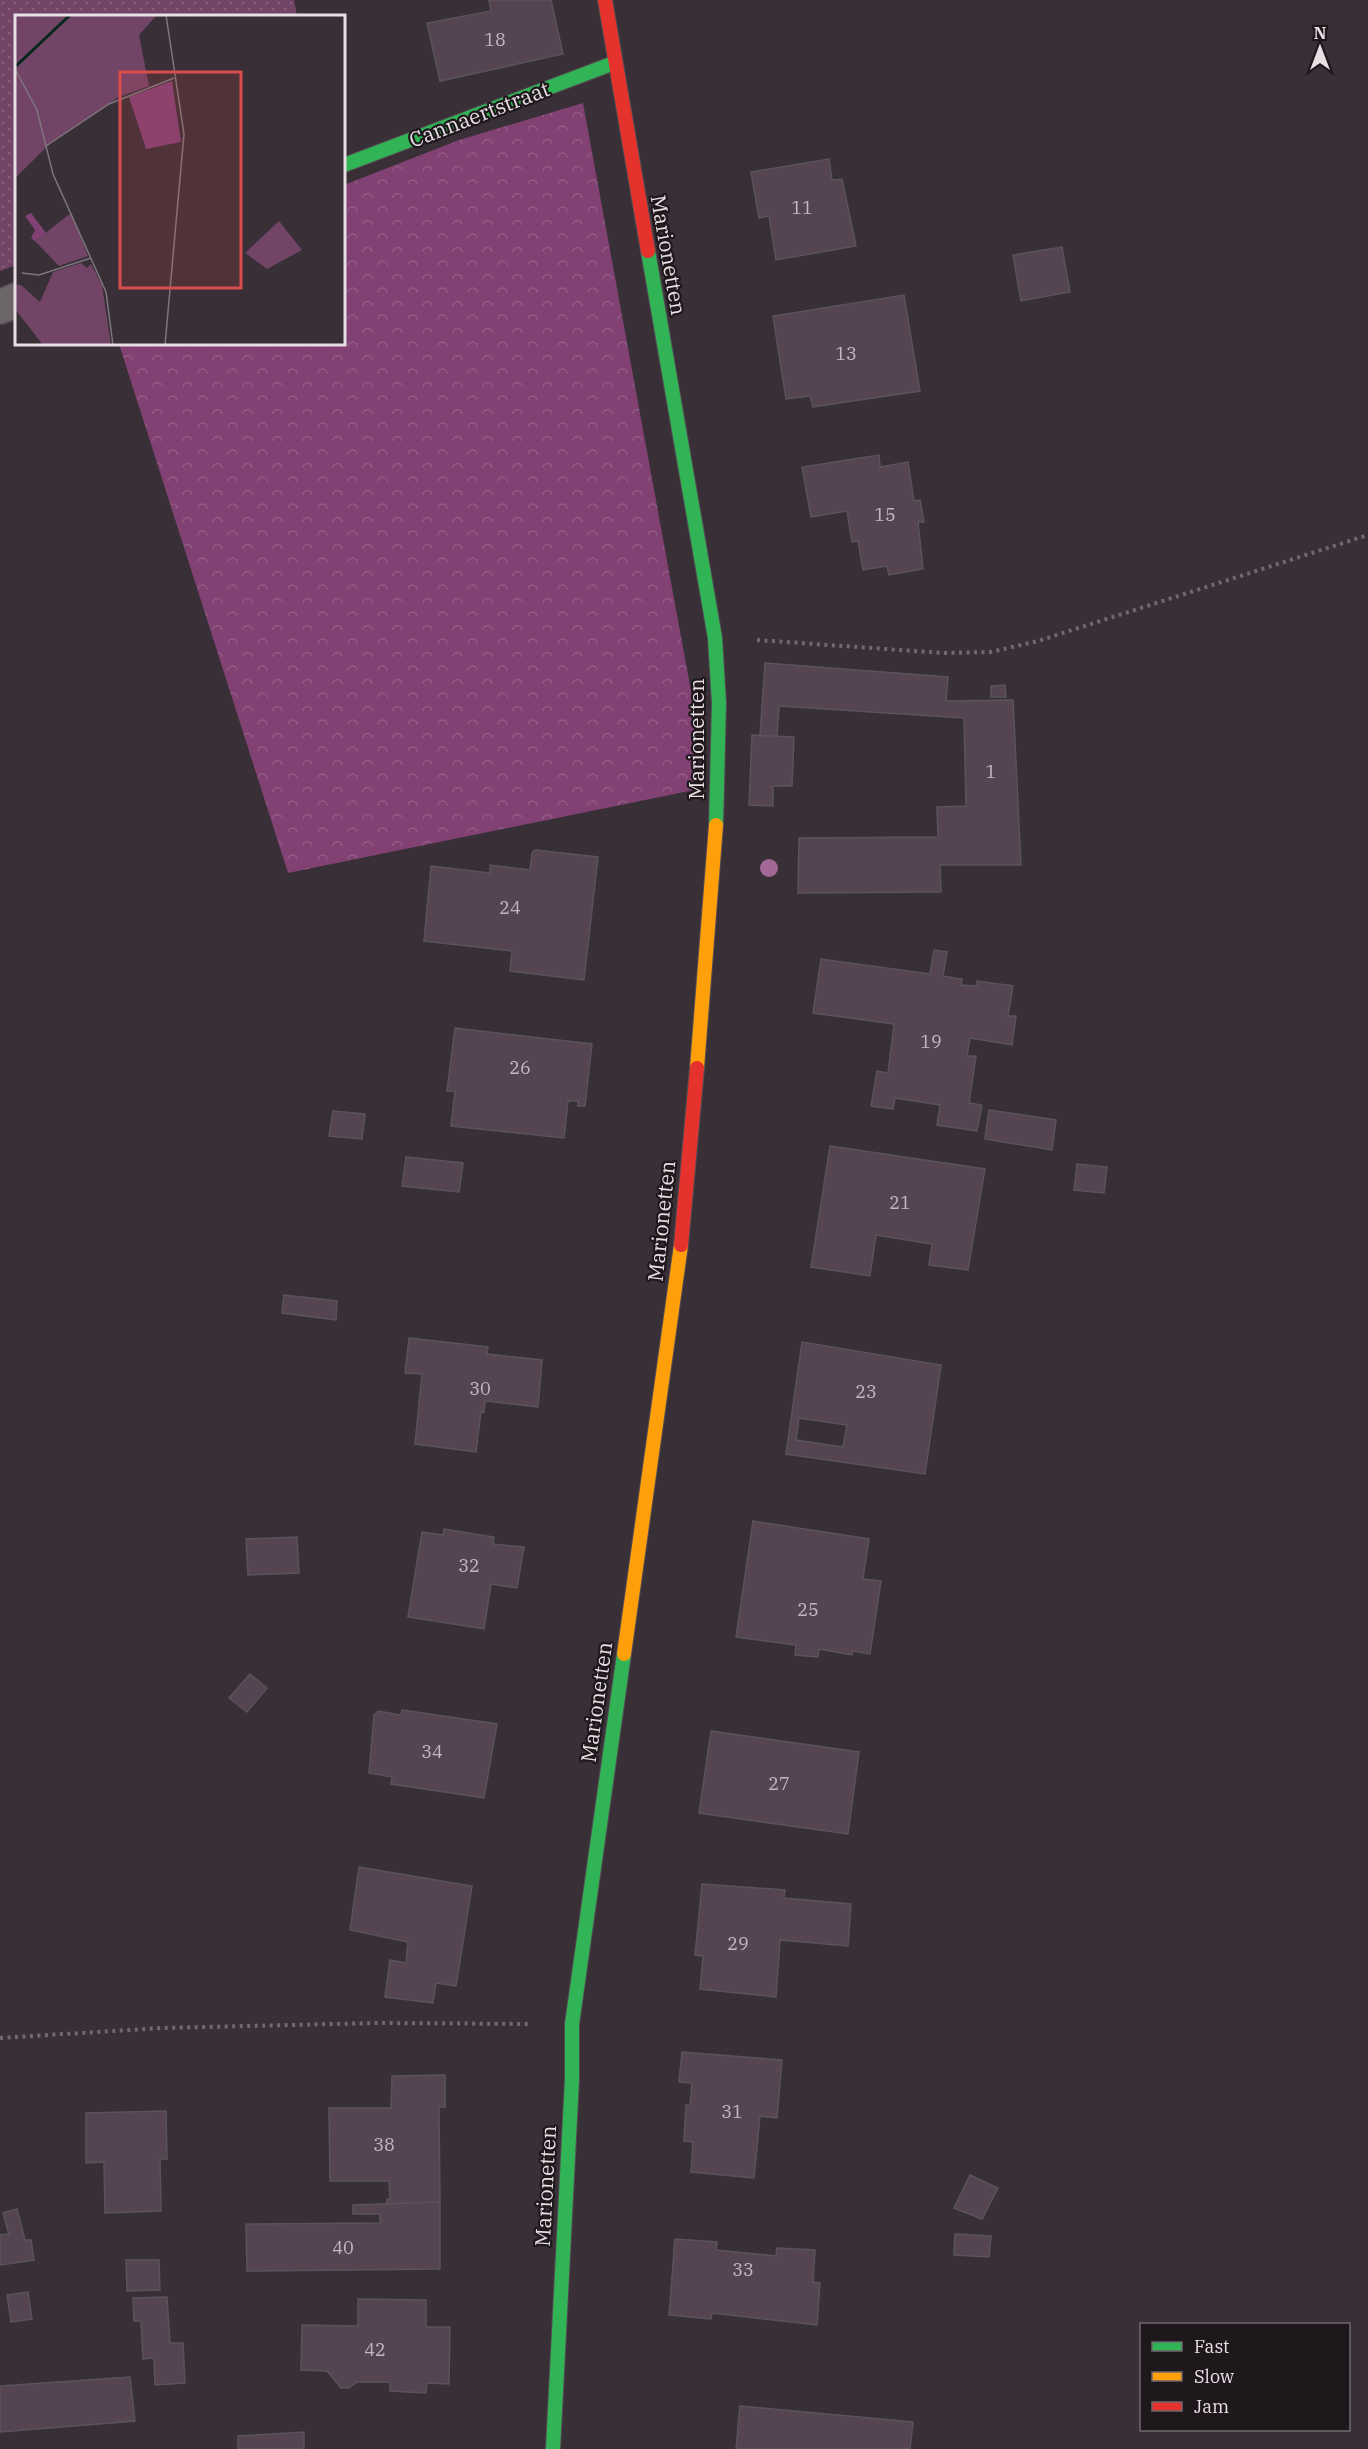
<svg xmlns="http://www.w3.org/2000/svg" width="1368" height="2449" font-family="'IBM Plex Serif',serif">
<defs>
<pattern id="grass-dots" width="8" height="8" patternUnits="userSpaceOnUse" patternTransform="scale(1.5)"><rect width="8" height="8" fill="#724466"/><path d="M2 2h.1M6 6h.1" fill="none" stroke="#865f7c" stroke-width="1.8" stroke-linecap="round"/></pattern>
<pattern id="forest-crowns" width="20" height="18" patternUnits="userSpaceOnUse" patternTransform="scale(1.5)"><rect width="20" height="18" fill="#814173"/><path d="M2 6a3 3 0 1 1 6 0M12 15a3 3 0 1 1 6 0" fill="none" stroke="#935c87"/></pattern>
</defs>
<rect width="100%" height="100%" fill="#383036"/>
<!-- grass -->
<path fill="url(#grass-dots)" d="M0,0H294L297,16H16V265L0,271Z"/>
<!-- forest -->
<path fill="url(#forest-crowns)" d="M583,103L695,713L694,790L288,873L119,344H344V185L459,140Z"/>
<!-- building -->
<path fill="#554452" stroke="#5a5459" stroke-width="1.5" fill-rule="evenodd" d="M489,0H551L563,54L440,81L427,23L491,11Z
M829,159L832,180L842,179L856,246L776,260L769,216L759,218L751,172Z
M1062,247L1070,292L1021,301L1013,255Z
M904,295L920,391L813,407L810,396L786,399L773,316Z
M879,455L880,467L908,462L914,501L920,500L924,522H918L923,569L889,575L887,566L863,570L858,541L852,542L847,511L811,517L802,467Z
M765,663L948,677L946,701L1013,700L1021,865H940L941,892L798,893L799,838L938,837L937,807L966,806L964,718L779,706L777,736H760Z
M1005,685L1006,697H991V686Z
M752,735L794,737L792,786H773V806L749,805Z
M535,850L598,857L584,980L510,971L512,951L424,941L431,866L490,873V865L530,870L532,853Z
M934,950L947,952L943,976L962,979L961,985L977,986V981L1013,986L1008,1016H1016L1012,1045L970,1038L967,1056H976L969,1103L982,1105L977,1131L937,1125L940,1105L895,1098L893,1109L871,1106L877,1071L888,1073L894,1024L813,1013L821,959L930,974Z
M455,1028L592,1044L585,1106H578V1101H568L564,1138L451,1126L455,1091H447Z
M989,1110L1056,1120L1052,1150L985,1139Z
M333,1111L365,1114L362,1139L329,1136Z
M830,1146L985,1169L968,1270L929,1265L932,1244L876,1235L870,1276L811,1267Z
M406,1157L463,1163L459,1192L402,1186Z
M1077,1164L1107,1167L1104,1193L1074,1190Z
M284,1295L337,1301L336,1320L282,1313Z
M409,1338L488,1347L487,1354L542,1360L538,1407L485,1401L484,1412L481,1411L476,1452L415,1444L422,1374L405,1373Z
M802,1342L941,1365L925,1474L786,1454ZM799,1418L847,1425L843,1447L796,1440Z
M753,1521L869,1539L863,1579L881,1581L870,1654L853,1651L852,1655L819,1649L818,1657L795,1655L796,1645L736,1637Z
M444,1529L494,1537L493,1544L524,1547L517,1588L491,1584L484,1629L408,1617L422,1532L443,1535Z
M297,1537L299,1573L248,1575L246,1539Z
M250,1674L267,1688L247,1712L229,1698Z
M402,1710L497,1724L484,1798L391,1784L392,1777L369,1773L374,1715L378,1711L401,1715Z
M711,1731L859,1752L848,1834L699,1813Z
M359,1867L472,1886L456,1986L436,1983L433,2003L385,1997L390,1960L406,1963L408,1942L350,1930Z
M702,1884L785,1890L784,1898L851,1904L848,1946L780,1940L776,1997L700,1989L703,1956L695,1955Z
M682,2052L782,2060L777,2118L760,2116L754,2178L691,2172L693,2142L684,2141L686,2105L690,2106L692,2083L679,2082Z
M445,2075V2107H439L440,2202L387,2204V2199H390L389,2181H330L329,2108H391L392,2076Z
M166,2111L167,2159H160L161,2211L105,2213L104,2162L86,2163V2113Z
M970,2175L998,2188L982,2219L954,2208Z
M440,2202V2269L247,2271L246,2224L380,2223V2214H353V2205Z
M17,2209L25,2240H31L34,2260L0,2265V2235L9,2234L3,2213Z
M955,2234L991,2236L989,2257L954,2255Z
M675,2239L717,2242L716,2250L776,2256L777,2248L815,2250L813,2282L820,2283L817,2325L712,2313L711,2319L669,2315Z
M126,2260H159L160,2290L127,2291Z
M28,2292L32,2319L11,2322L7,2295Z
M167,2297L170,2343H183L185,2383L155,2385L154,2358L143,2359L141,2321H134L133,2298Z
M358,2299L426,2300V2327H450L449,2384L427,2383L426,2393L390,2391V2382H357L349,2388H341L327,2371L301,2370L302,2325L358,2326Z
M130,2377L135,2421L0,2432V2386Z
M740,2406L913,2422L910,2449H736Z
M304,2432V2449H238V2436Z"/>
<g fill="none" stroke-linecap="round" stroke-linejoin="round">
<!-- street casing -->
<g stroke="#544d52" stroke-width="36">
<path id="street" d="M0,307L16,300"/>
</g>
<!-- fast casing -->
<g stroke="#544d52" stroke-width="16">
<path id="fast" d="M344,165L614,63
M648,251L715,638L719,703L716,825
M553,2449L572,2079V2024L624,1654"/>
</g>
<!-- slow casing -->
<g stroke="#544d52" stroke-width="16">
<path id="slow" d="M697,1068L716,825
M624,1654L681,1245"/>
</g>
<!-- jam casing -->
<g stroke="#544d52" stroke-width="16">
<path id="jam" d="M605,0L648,251
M681,1245L697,1068"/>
</g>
<!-- path -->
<path stroke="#6f6a6d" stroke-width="4" stroke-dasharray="3 4.5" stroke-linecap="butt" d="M757,640L943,653L991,652L1038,641L1368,535
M0,2038L162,2028L376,2023L530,2024"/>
<!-- street -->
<use href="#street" stroke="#6c666a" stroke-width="33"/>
<!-- fast -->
<use href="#fast" stroke="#30b455" stroke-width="14"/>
<!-- slow -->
<use href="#slow" stroke="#ff9f0a" stroke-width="14"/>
<!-- jam -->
<use href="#jam" stroke="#e5322d" stroke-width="14"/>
</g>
<!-- trees -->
<circle fill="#a36895" cx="769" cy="868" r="9"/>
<g text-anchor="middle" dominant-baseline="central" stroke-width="4.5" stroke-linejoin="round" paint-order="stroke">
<!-- number labels -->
<g font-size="18" fill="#c3b8c0">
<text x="495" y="39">18</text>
<text x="802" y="207">11</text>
<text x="846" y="353">13</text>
<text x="885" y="514">15</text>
<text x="991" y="771">1</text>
<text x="510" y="907">24</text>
<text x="931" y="1041">19</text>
<text x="520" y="1067">26</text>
<text x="900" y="1202">21</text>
<text x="480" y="1388">30</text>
<text x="866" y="1391">23</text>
<text x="469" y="1565">32</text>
<text x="808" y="1609">25</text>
<text x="432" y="1751">34</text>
<text x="779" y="1783">27</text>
<text x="738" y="1943">29</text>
<text x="732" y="2111">31</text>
<text x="384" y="2144">38</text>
<text x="343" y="2247">40</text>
<text x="743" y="2269">33</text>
<text x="375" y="2349">42</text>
</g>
<!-- street labels -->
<g font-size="21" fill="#e8dfe5" stroke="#1e181c">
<text transform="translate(479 114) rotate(-21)">Cannaertstraat</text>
<text transform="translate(669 255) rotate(80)">Marionetten</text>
<text transform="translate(696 739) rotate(-90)">Marionetten</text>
<text transform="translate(661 1221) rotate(-84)">Marionetten</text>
<text transform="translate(596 1702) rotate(-82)">Marionetten</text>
<text transform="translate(545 2186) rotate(-87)">Marionetten</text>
</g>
</g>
<!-- overview -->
<g transform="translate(15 15)">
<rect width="330" height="330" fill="#383036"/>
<path d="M0,0H142L124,20L134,71L104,82L38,126L0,163ZM56,198L73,241L44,251L20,226ZM264,206L287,235L252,254L230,238ZM66,248L72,253L76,249L87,270L96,330H28L0,294V269L6,270L25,287L38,257Z" fill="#724466"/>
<path d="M157,66L166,127L131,134L114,82ZM16,198L31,218L20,226L16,223L20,215L10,201Z" fill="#814173"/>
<path fill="none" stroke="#05261d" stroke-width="3" d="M1,51L55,0"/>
<path fill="none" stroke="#7e767c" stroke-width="1.5" d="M0,54L22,95L38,159L91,277L98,330M31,131L94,89L159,63M7,258L24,260L76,243M150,330L169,119L151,0"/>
<path fill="#da4d4e" fill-opacity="0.15" stroke="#da4d4e" stroke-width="3" d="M105,57H226V273H105Z"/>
<rect width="330" height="330" fill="none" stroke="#e8dfe5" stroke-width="3"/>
</g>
<!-- legend -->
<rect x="1140" y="2323" width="210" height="108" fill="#1e181c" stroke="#6f686c" stroke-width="1.5"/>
<rect x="1152" y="2342" width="30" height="9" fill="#30b455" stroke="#6f686c" stroke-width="1.5"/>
<text x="1194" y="2353" font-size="18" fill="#e8dfe5">Fast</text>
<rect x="1152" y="2372" width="30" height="9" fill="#ff9f0a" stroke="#6f686c" stroke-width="1.5"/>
<text x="1194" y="2383" font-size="18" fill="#e8dfe5">Slow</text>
<rect x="1152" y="2402" width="30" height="9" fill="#e5322d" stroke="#6f686c" stroke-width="1.5"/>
<text x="1194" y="2413" font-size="18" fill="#e8dfe5">Jam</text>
<!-- north arrow -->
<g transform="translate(1320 48)" stroke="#1e181c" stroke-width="4.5" paint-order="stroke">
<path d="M0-4.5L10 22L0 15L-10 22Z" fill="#e8dfe5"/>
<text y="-9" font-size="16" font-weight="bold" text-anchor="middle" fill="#e8dfe5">N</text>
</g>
</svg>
